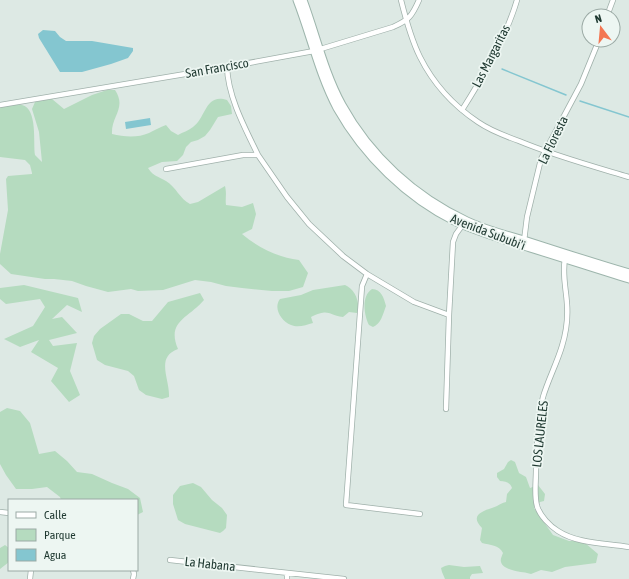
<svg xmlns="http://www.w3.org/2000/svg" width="629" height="579" font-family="'Asap Condensed',sans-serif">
<rect width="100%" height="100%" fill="#dde9e4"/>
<!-- green -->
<path fill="#b5dbbf" d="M107,90H115C127,108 111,116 112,134C124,137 138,138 149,133C155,130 160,127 166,125L171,131L178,135C183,132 188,131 193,127C206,118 205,93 227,100L231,106L232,114L218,117L210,130L205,136L198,140L191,142L186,147L183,155L177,161L162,162L148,168C154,177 158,176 166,181C176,187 180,199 190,204L198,202L225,186C227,195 225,198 226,205L242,207L253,203L256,214L252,229L242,234C259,248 277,257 299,260L308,273L303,287L289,291H272L242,288L226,286L211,282L195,280L163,290L138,291L131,289L108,292L86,286L72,281L54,279H45L11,274L0,264V254L8,210L6,179L8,176L32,174V173L30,165L25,160L0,157V107C7,106 15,103 22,105C38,109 33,143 35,155L42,162L39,132L32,109L35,102L43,100L52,99L64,109L92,95Z
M24,285L78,298L82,312L67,305L52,319L62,317L77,333L49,340L53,346L77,343L70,371L80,395L69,402L51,381L58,368L31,352L39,340L20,347L4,339L33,326L45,307L40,299L6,304L0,299V288Z
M345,285C355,289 361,303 357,313L349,312L343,317C327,315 330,308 311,317L313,323C306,325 298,328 291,325C281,321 273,308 280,299L301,295L313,290Z
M372,289C381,289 384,298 386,306C383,314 381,324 373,327L369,325C364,315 361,296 372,289Z
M200,293L204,300C189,318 166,321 178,349C155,357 170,379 169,397L162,399L146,395L139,390L134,376L128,371L105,365L97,360L92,343L94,336L100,329L121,314H129L143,321H152L168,302Z
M7,408L20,411L30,423L39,454L55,451L67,461L77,472L92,474L112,483L128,489L140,498L143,512L137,515V500H61L60,497L47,487L32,489H16L6,475L0,464V412Z
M511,460L515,462L519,473L526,477L530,488L538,485L545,494L544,501L540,502L534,508L553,535L569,541H578L585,543L598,554L596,563L565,567L552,572L541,570L531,574L527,573C520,572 503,570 501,562C500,559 502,556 503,553C499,545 490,545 482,543L480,540L482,528C467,513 488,510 497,506C500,504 502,503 506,502L507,494L512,488C510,482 505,481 500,481L497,477V473L504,469L508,462Z
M193,483L201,487L212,500L222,508L227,515L226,528L223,531L220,533L185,524L178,520L173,504V495L180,486Z
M5,545L9,548V562L0,569V548Z
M449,565L464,567L480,566L483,573L472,574L470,577V579H445L442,572L441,568L445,566Z"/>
<!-- water -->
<path fill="#84c6d0" d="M43,30L55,31L60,37L66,41H92L133,48V51L128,58L111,64L82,72H60L39,38L38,34Z
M150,118L151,125L126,129L125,122Z"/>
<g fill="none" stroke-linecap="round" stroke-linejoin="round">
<!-- stream -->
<path stroke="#84c6d0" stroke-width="1.5" d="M502,69L566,95
M580,101L629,117"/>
<!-- street casing -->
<g stroke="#a0b1ab" stroke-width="6">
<path id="street" d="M401,0C406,20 411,39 420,57C433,83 454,106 478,122C491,131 505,136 519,141C555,156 592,166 629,177
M607,16L613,0
M227,67C228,97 245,128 258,155
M0,105L227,67L314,51L393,27C409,20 412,16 419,0
M462,110C483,77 506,38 517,0
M166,169L243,155H258L287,197L309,224L343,256L367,274L414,302L449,315
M524,241L527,217L541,159L581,84L599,40
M565,259C562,274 566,288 567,304C568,317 566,333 562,346C557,363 548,380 543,397C537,421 537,446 536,470C536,482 534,495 537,506C540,516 550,526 558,531C578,544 606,543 629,547
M367,274L362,286L346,505L420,514
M446,409L449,315L453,242L456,234L464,223
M0,512L9,513
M170,560L344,579
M133,570L134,574L133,579
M30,579L31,570
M287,579V573"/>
</g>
<!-- secondary casing -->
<g stroke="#9db5ac" stroke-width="9">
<path id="secondary" d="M297,0C311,36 319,74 337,108C364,156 407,198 456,222C480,233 505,240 530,248C563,258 596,269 629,279
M303,0C316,35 324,72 342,105C370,156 415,197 467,221C486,230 507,235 527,241C561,252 595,263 629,273"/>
</g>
<!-- street -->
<use href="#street" stroke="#fff" stroke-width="4.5"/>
<!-- secondary -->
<use href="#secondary" stroke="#fff" stroke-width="7"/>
</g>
<g text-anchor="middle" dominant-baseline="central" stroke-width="3.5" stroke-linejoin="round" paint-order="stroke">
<!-- street labels -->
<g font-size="13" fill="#1f3931" stroke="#edf6f2">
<text transform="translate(491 56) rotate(-63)">Las Margaritas</text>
<text transform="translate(217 68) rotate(-10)">San Francisco</text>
<text transform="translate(553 140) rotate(-64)">La Floresta</text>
<text transform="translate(488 232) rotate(21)">Avenida Sububi'i</text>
<text transform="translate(540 434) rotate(-84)">LOS LAURELES</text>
<text transform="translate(210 564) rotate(6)">La Habana</text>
</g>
</g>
<!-- legend -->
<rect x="8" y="499" width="130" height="72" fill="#edf6f2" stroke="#9baaa5"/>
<rect x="16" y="512" width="20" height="6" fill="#ffffff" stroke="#9baaa5"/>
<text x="44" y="519" font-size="12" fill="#1f3931">Calle</text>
<rect x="16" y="529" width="20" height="12" fill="#b5dbbf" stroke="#9baaa5"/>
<text x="44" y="539" font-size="12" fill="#1f3931">Parque</text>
<rect x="16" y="549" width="20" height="12" fill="#84c6d0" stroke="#9baaa5"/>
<text x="44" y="559" font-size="12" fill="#1f3931">Agua</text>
<!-- north arrow -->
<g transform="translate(601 28) rotate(344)"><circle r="19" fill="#edf6f2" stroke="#9baaa5"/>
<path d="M0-3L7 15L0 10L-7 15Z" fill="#f37652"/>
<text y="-6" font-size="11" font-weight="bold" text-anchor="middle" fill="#1f3931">N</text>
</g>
</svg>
